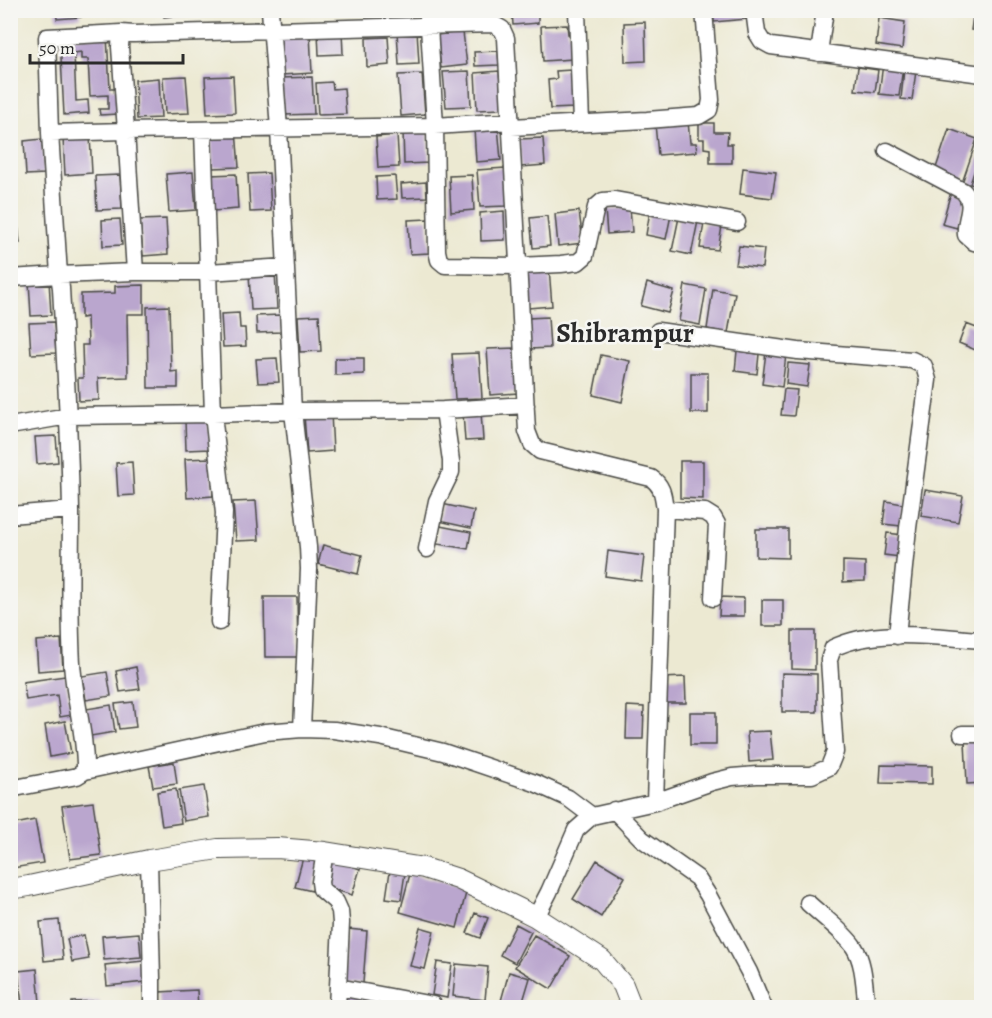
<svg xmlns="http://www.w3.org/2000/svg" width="992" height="1018" font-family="Alegreya,serif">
<rect width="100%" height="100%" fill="#f6f6f2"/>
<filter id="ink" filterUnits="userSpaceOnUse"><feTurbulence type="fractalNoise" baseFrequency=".0167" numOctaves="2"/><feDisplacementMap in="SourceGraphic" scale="12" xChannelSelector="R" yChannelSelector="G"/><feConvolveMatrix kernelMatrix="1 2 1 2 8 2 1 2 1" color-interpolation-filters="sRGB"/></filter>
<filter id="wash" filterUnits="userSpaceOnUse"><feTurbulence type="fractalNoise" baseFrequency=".008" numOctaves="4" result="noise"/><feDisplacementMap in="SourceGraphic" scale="24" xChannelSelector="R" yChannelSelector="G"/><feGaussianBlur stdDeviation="1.35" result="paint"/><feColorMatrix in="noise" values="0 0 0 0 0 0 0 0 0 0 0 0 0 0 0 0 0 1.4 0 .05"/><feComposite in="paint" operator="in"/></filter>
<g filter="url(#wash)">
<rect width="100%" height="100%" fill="#ece9d2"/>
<g id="blocks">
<!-- building -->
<path fill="#baa6ce" d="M56,10H80L81,17L57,19Z
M163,10H191V14L164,17Z
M512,10H538V23L513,25Z
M713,10H746L747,19L714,22Z
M974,10L982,11V31L971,30Z
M879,18L905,22L902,49L876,45Z
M645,22L646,61L625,62L624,23Z
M567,25L568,34L572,33L573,59L543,61L541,26Z
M417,30L419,64L399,65L397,31Z
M342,31L343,54L319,55L318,32Z
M463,32L467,65L441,68L437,35Z
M310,34L312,73L282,75L280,36Z
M107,36L110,89H117L118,114L100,115L99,109H108V95L90,96L88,59H81V52L74,53L76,101L88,100L89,113L64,115L60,38Z
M388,37L390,65L367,67L366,38Z
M498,51L499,65L475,66L474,52Z
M883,64L903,67L899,96L879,94Z
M858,67L878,70L875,92L855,90Z
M904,69L916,71L912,100L901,99Z
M571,70L574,108L550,109L548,80L557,79L556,71Z
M469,71L471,106L446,107L443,72Z
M499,71L502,109L477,110L475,73Z
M422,74L425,114L401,116L398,75Z
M186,76L189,113L165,114L163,77Z
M233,76L235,113L207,114L205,77Z
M312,77L314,114L283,115L281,78Z
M159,78L161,118L137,119L135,80Z
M332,82L333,89L344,88L346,114L318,115L316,83Z
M688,121L690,143H696L697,152L658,155L655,124Z
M699,123H714V132H728L727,144H732V163H710V149L704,148V139H699Z
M498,126L501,160L476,162L474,128Z
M949,129L977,139L962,183L934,174Z
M427,130L429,163L404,164L403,131Z
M236,131L239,167L213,168L211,132Z
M397,135L399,167L378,168L376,137Z
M90,136L92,173L65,175L63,138Z
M543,138L545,165L521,167L519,139Z
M42,139L44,174L26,175L24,141Z
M980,154H982V187L970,184Z
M505,168L507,206L480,207L477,170Z
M743,168L776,172L772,198L740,194Z
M193,172L196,210L169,212L166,174Z
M269,173L271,211L250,212L248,174Z
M236,174L238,209L213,211L211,175Z
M120,175L122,209L97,210L95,176Z
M472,175L474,210L451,212L449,176Z
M395,176L397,199L377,200L376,177Z
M426,182L427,197L402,198L401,184Z
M951,192L966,196L957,228L942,224Z
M630,208L632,232L607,234L605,209Z
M504,211L505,240L481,241L480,213Z
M579,211L583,243L558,246L555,214Z
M650,211L671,215L666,239L646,235Z
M547,216L550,246L533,248L530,218Z
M679,217L698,221L691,255L672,251Z
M120,219L122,245L103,246L102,220Z
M166,219L168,254L143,256L140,220Z
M428,219L430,253L410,254L408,220Z
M704,223L722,226L718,250L700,248Z
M10,225H18L20,243L10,244Z
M739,246L764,249L762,268L736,265Z
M549,268L552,306L528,308L526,269Z
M275,271L277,309L251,310L249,273Z
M49,280L51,315L31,316L29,281Z
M647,283L674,291L668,313L641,306Z
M144,285V314H127L128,377L98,378L99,400L79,401L78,378H83L82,345H88L87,317L81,318V294L115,293V286Z
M685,285L706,289L700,325L679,321Z
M713,289L735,293L728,333L707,329Z
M169,306L171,372L178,371V388H148L147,307Z
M239,313L240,328H245L246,346L223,347L221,314Z
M280,315L281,332L257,333L256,316Z
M319,315L321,351L300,352L298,316Z
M548,317L550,348L530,349L528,318Z
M54,322L56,353L31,354L29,323Z
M966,324L982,330L980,352L959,343Z
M516,348L518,393L490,395L487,349Z
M737,351L759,354L757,374L735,371Z
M766,352L786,355L782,387L762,384Z
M479,353L482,398L455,399L452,354Z
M601,355L630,361L622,402L593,395Z
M277,358L279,382L258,383L256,359Z
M335,358H364V374L335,375Z
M788,363L810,365L807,387L786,384Z
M691,373H708V413H691Z
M784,389L797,390L794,416L781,415Z
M481,412L483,440L465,441L463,413Z
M331,413L333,451L307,453L304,415Z
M208,418L210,449L186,450L185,420Z
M56,436L58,462L37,464L35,437Z
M211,458L213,496L187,498L185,459Z
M680,461H703V499L680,498Z
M132,462L134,495L118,496L116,463Z
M925,490L963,496L958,522L921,516Z
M256,501L259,540L236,541L233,502Z
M886,501L903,504L901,526L883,524Z
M442,504L474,511L471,528L439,521Z
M440,526L471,532L468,549L437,544Z
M756,529H788V558L756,557Z
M887,533L903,535L900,557L884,555Z
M323,545L362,555L358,574L318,564Z
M608,551L644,556L641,581L605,576Z
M843,561L865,562V581L843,582Z
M264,597H297L298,657H265Z
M720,597L744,598V616H719Z
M762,600H783V626H762Z
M792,631H815V670L792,669Z
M61,639L63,669L38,671L36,641Z
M136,667L140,689L120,692L116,671Z
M107,672L111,696L86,700L82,676Z
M782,673L817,674V712H782Z
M65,676L72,715L60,717L57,695L26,700L23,682Z
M685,677L686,703H663L662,678Z
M133,702L136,727L119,729L115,704Z
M111,705L115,732L91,736L86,709Z
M627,706L644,707L643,739H626Z
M690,712H716V745H690Z
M65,721L71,753L50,757L45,725Z
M770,731L773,760L749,762L747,732Z
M965,741H982V783L967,784Z
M174,762L177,784L153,787L149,766Z
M881,765L932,766V784L880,783Z
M204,786L209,817L184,821L179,790Z
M176,789L181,823L162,826L157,792Z
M93,802L101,855L70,859L62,806Z
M35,820L43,863L13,868L10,856V825Z
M304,854L321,858L312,891L295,887Z
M332,859L360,869L352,895L323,886Z
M597,860L625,877L601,917L573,899Z
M390,871L405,873L401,900L386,898Z
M410,874L467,889L457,928L400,912Z
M475,913L488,918L480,938L467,933Z
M59,920L63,959L44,961L40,922Z
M516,924L531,932L515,963L500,955Z
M420,927L434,931L425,969L410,966Z
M348,929L367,931L363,983L343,982Z
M139,933L141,957L104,960L102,936Z
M84,935L89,959L72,962L67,939Z
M534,935L570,956L551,989L515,967Z
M143,961L145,982L107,986L105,965Z
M437,962L452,964L447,998L432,995Z
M456,964L488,967L485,1000L453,996Z
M37,969L40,1003L22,1005L18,971Z
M509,972L530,978L521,1008H499Z
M197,990L198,1008H160L159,992Z
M346,992L379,995L378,1008H344Z
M100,1001V1008H72V1002Z"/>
</g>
</g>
<g filter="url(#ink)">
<use href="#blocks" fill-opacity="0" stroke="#484844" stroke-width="1.5"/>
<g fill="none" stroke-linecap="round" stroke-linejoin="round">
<!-- minor casing -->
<g stroke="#484844" stroke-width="19">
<path id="minor" d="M270,10L279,129L293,411L308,547L309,569L302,729
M428,10L435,126L437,251L439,260L445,265L518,266L561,264L578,262L585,256L596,207L603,201L615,200L737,222
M577,10L581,123
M754,10L757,33L762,41L771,46L982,74
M819,53L825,10
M511,127L647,120L699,116L709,110L711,100L704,10
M203,130L208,272L286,267
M50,133L47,37L121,33
M887,151L963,191C977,205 964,218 966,235L974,242L982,244
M10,278L59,275L50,133L126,131L120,47L121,33L134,34L493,24L502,29L506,38L527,431L532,444L540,451L651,478C663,486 663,496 665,509L655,802
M658,331L798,351L912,360L924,366L928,380L908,528L897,636
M10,426L68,416L213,414L208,272H135
M665,509L705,512L713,517L717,524L713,598
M10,515L70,510
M427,549L437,501L451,472V461L444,410
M219,622L224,513L213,414L293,411L444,410L526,405
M962,734H982
M85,771L265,732L302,729L334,730L380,737L443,752L535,783L568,798L592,816
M10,789L77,776L85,771C86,735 74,699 72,663C69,613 71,562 71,512C70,437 65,363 61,288L59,275L135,272L126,131L435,126L511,121
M614,810L642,839L697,878L708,895L749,972L764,1008
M325,852L320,882L321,889L336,902L340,911L341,923L337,1008
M149,860L152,979V1008
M808,903C822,916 843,931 854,947C865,964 864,988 867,1008
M536,917L549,892L576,830L592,816L655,802L712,782L732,777L757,775H812L829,767L835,752L829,660L833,648C875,627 936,637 982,640
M338,987L433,1005L436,1008"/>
</g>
<!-- tertiary casing -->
<g stroke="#484844" stroke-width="22">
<path id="tertiary" d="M10,889L29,886L149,860L218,849L277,848L325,852L424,868L458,879L518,908L536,917L602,960L623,985L632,1008"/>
</g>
<!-- minor -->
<use href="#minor" stroke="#fff" stroke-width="16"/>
<!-- tertiary -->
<use href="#tertiary" stroke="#fff" stroke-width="20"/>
</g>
</g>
<g text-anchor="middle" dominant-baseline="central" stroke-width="5" stroke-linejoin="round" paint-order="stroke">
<!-- district labels -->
<g font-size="27" font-weight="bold" fill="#2b2b2b" stroke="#f6f6f2">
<text x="625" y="333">Shibrampur</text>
</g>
</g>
<!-- margin -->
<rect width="992" height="1018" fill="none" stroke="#f6f6f2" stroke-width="36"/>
<!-- scale -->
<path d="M30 54v9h153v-9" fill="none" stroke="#2b2b2b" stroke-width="3"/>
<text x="39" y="54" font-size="18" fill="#2b2b2b" stroke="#f6f6f2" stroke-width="4.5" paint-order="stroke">50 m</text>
</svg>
